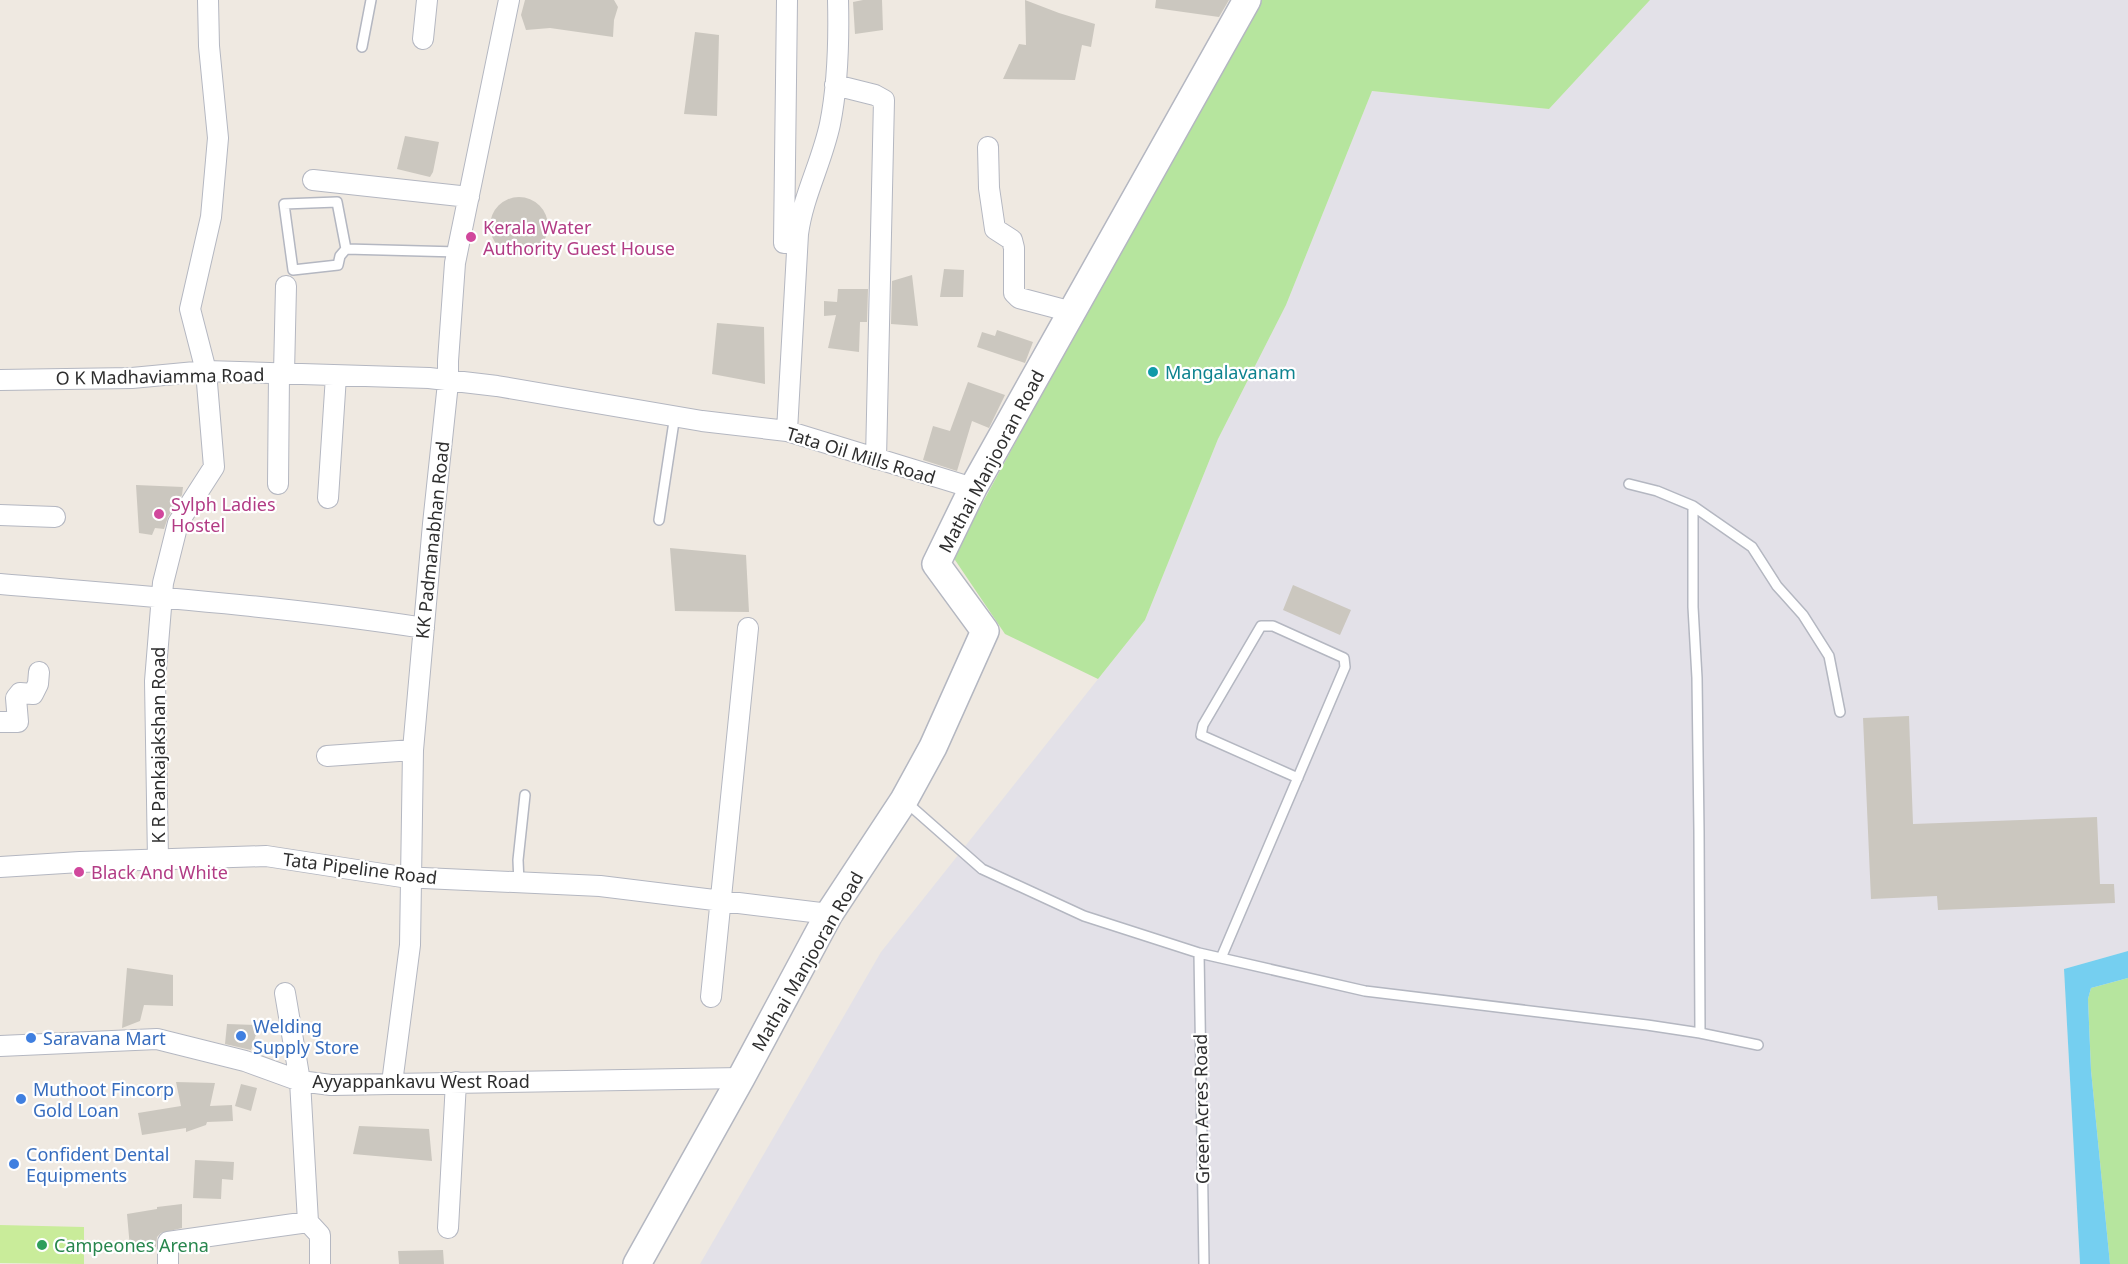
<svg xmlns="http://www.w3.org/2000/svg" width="2128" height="1264" font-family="'Noto Sans',sans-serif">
<rect width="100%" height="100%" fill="#efe9e1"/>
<!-- industrial -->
<path fill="#e3e1e8" d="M1650,0H2128V951L2064,969L2080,1264H700L881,952L1145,620L1218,439L1286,305L1372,91L1549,109Z"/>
<!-- green -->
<path fill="#b6e59e" d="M1259,0H1650L1549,109L1372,91L1286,305L1218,439L1145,620L1098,679L1005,634L953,557L1185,131Z
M2128,978V1264H2110L2091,1070L2088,999L2091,988Z"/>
<!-- pitch -->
<path fill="#c9ec9a" d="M0,1225L84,1227V1264L0,1263Z"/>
<!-- water -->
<path fill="#75cff0" d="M2128,951V978L2091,988L2088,999L2091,1070L2110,1264H2080L2064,969Z"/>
<!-- building -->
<path fill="#cbc7bf" d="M525,0H614L618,7L614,20L613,37L550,28L526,30L521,15Z
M863,0H882L883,30L855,34L853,2Z
M1025,0L1059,13L1095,24L1091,47L1082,45L1075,80L1003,79L1019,44L1026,45Z
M1156,0H1229L1219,17L1155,8Z
M695,32L719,35L717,116L684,114Z
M405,136L439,142L433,172L430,177L397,169Z
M490 226a29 29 0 1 1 58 0a29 29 0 1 1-58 0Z
M944,269L964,270L963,297H940Z
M912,275L918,326L891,324L892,281Z
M838,289H868L867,322H860L859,352L828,348L836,315L824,316V301L837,302Z
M717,323L764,327L765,384L712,374Z
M997,330L1033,342L1025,363L977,347L982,332L995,336Z
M968,382L1005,395L989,428L972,421L957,471L923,460L933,426L950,431Z
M136,485L183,487L182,495L168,517L164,529L155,528L152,535L139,533Z
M670,548L746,555L749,612L675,611Z
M1293,585L1351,610L1340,635L1283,610Z
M1909,716L1913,824L2097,817L2100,884H2114L2115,903L1938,910L1937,896L1871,899L1863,718Z
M127,968L173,975V1006L144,1005L140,1021L122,1028Z
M227,1024L259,1025L251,1050L225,1044Z
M176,1082L215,1083L210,1106L232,1105L233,1121L207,1122L206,1125L186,1132V1128L142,1135L138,1113L181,1106Z
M241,1084L257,1088L251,1111L235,1106Z
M359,1126L429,1129L432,1161L353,1154Z
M195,1160L234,1162L233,1180L222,1179L221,1199L193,1198Z
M182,1204V1228L161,1233L157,1237L156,1247L130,1248L127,1214L157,1209V1207Z
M443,1250L444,1264H399L398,1251Z"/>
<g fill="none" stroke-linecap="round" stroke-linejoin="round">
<!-- lane casing -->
<g stroke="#b4b7c1" stroke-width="12">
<path id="lane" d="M362,47L371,0
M346,249L337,202L284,204L293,270L338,265L340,256L346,249L458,252
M1629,484L1657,491L1693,506V607L1697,678L1699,831L1700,1033
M1693,506L1752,547L1777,586L1803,615L1829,656L1840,712
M659,520L675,415
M906,802L982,869L1084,916L1199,953L1365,991L1647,1025L1700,1033L1758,1045
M519,883L518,860L525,795
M1199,953L1204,1264
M1221,958L1345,667L1344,658L1273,626H1261L1203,725L1201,735L1298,778"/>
</g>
<!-- street casing -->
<g stroke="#b4b7c1" stroke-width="22">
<path id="street" d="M423,39L427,0
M835,85L875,95L884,100L876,459
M988,147L989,188L995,229L1012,240L1014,248V293L1019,298L1072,312
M313,180L469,197
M784,243L787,0
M284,373L286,286
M0,380L132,378L206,371L429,378L497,386L702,421L787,431L973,488
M787,431L798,234C803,196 822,162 830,124C838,84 839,40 838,0
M278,484L279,373
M328,498L336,376
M0,515L55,517
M0,584C142,596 283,606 424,628
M0,722H18L16,698L20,693L33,694L38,684L39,672
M327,756L413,750
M158,860L155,681L163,583L178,523L214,467L206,371L190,309L211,217L218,138L209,46L208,0
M0,867L80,862L266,856L402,877L600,886L829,914
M285,993L300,1081L308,1222L320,1235V1264
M711,997L748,628
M0,1046L157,1039L245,1061L300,1081L331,1085L741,1078
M392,1083L410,945L413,750L433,524L448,383V361L455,263L509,0
M448,1228L456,1082
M168,1264V1242L308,1222"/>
</g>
<!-- secondary casing -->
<g stroke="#b4b7c1" stroke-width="30">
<path id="secondary" d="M637,1264L741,1078L829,914L904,800L933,747L985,631L936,564L973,488L1247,0"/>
</g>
<!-- lane -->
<use href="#lane" stroke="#fff" stroke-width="9"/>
<!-- street -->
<use href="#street" stroke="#fff" stroke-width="20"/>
<!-- secondary -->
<use href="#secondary" stroke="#fff" stroke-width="27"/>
</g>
<!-- markers -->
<g fill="#d1479c" stroke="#fff" stroke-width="2">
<circle cx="471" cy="237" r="6"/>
<circle cx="159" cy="514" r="6"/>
<circle cx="79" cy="872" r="6"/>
</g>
<circle fill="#0f9aa8" stroke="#fff" stroke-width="2" cx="1153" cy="372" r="6"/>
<g fill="#3f7fe0" stroke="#fff" stroke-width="2">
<circle cx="241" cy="1036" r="6"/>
<circle cx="31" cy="1038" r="6"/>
<circle cx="21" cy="1099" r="6"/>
<circle cx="14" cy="1164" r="6"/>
</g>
<circle fill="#2e9e5b" stroke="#fff" stroke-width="2" cx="42" cy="1245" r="6"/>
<g text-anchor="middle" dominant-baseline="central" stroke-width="4.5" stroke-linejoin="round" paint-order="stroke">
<!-- hotel labels -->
<g font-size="18" fill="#b23c85" stroke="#fff" text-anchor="start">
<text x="483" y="227">Kerala Water<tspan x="483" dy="21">Authority Guest House</tspan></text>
<text x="171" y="504">Sylph Ladies<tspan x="171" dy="21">Hostel</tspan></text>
<text x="91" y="872">Black And White</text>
</g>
<!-- culture labels -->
<g font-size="18" fill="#0d838f" stroke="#fff" text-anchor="start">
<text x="1165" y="372">Mangalavanam</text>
</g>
<!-- street labels -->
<g font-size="18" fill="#2e2e2e" stroke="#fff">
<text transform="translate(160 376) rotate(-1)">O K Madhaviamma Road</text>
<text transform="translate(861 455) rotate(17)">Tata Oil Mills Road</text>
<text transform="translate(991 461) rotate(-62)">Mathai Manjooran Road</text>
<text transform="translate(432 540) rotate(-84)">KK Padmanabhan Road</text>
<text transform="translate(158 745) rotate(-90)">K R Pankajakshan Road</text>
<text transform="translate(360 868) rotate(7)">Tata Pipeline Road</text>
<text transform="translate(807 961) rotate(-60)">Mathai Manjooran Road</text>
<text x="421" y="1081">Ayyappankavu West Road</text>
<text transform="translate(1201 1109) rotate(-91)">Green Acres Road</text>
</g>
<!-- shop labels -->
<g font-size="18" fill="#366cbe" stroke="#fff" text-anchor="start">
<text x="253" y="1026">Welding<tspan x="253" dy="21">Supply Store</tspan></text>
<text x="43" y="1038">Saravana Mart</text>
<text x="33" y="1089">Muthoot Fincorp<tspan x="33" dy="21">Gold Loan</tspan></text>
<text x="26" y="1154">Confident Dental<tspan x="26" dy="21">Equipments</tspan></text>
</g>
<!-- leisure labels -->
<g font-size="18" fill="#27864d" stroke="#fff" text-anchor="start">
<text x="54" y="1245">Campeones Arena</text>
</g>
</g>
</svg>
